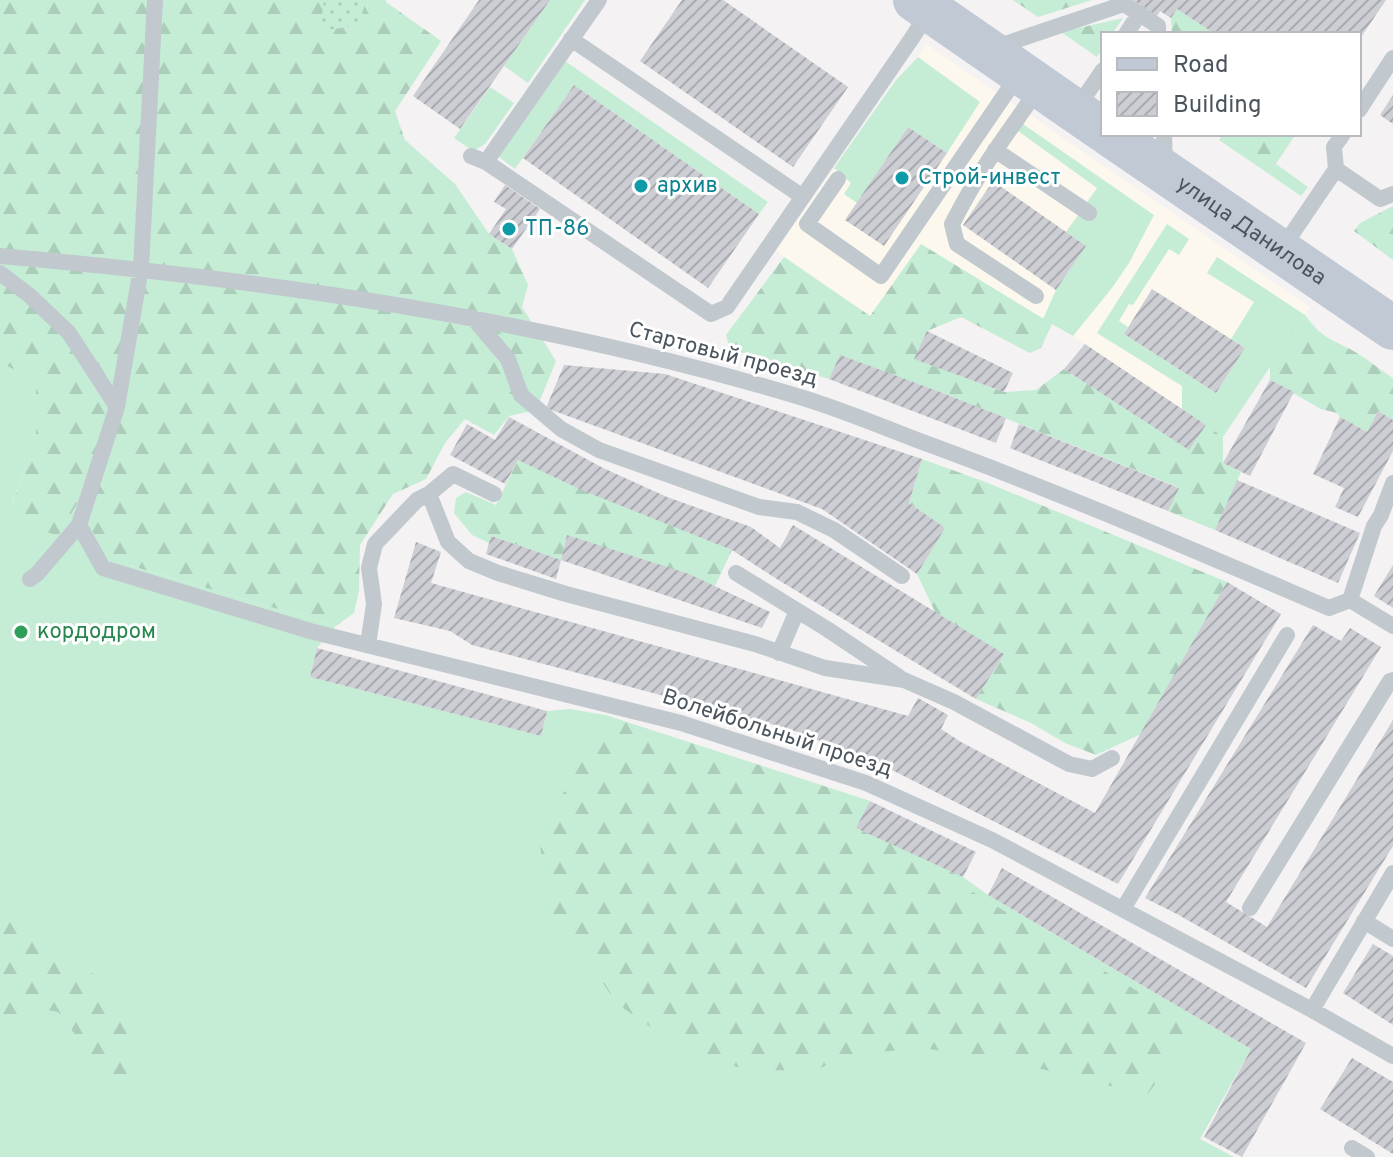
<svg xmlns="http://www.w3.org/2000/svg" width="1393" height="1157" font-family="Overpass,sans-serif">
<defs>
<pattern id="forest-firs" width="22" height="20" patternUnits="userSpaceOnUse" patternTransform="scale(2)"><rect width="22" height="20" fill="#c5edd5"/><path d="M5 1l3.5 6h-7zM16 11l3.5 6h-7z" fill="#abcdb9"/></pattern>
<pattern id="park-dots" width="8" height="8" patternUnits="userSpaceOnUse" patternTransform="scale(2)"><rect width="8" height="8" fill="#c5edd5"/><path d="M2 2h.1M6 6h.1" fill="none" stroke="#abcdb9" stroke-width="1.8" stroke-linecap="round"/></pattern>
<pattern id="building-hatch" width="6" height="6" patternUnits="userSpaceOnUse" patternTransform="scale(2)"><rect width="6" height="6" fill="#ccced4"/><path d="M-1 1l2-2M0 6l6-6M5 7l2-2" fill="none" stroke="#a8aaaf"/></pattern>
</defs>
<rect width="100%" height="100%" fill="#f4f2f2"/>
<!-- commercial -->
<path fill="#fcf8ee" d="M926,44L1310,307L1223,437L1077,339L921,244L870,316L776,251L896,80L918,57Z"/>
<!-- grass -->
<path fill="#c5edd5" d="M550,0H585L528,83L504,66Z
M918,57L980,102L947,153L908,127L857,203L844,194L851,183L834,168L896,80Z
M565,61L768,202L759,214L574,85L515,169L499,157Z
M490,87L514,103L485,144L473,151L454,138Z
M1023,124L1154,215L1129,263L1112,288L1073,336L1043,319L1056,290L1086,246L1066,232L1097,188L1018,131Z
M1276,164L1308,187L1301,196L1269,174Z
M1167,224L1189,239L1179,255L1169,249L1133,305L1129,304L1119,321L1128,327L1124,334L1216,393L1245,348L1231,339L1254,302L1207,273L1217,257L1305,315L1223,437L1182,409V386L1097,333Z
M0,363L36,378V440L12,502L78,501L125,564L336,626L317,648L310,677L541,736L547,711L570,709L605,715L870,801L857,827L963,877L988,895L1251,1049L1200,1139L1234,1157H0Z"/>
<!-- forest -->
<path fill="url(#forest-firs)" d="M0,0H386V2L441,41L395,111L405,140L455,184L489,234L512,249L528,285L522,307L556,361L536,410L509,416L494,435L465,419L445,443L426,479L393,494L360,545L359,590L354,613L336,626L125,564L98,542L78,502L58,536L30,526L12,503L36,439V379L0,363Z
M1013,0H1092L1038,17Z
M1177,9L1215,34H1172L1171,18Z
M1123,18L1112,34H1103V48L1097,57L1061,32Z
M1223,134H1296L1269,174L1219,140Z
M1393,206V260L1354,231L1360,223Z
M921,244L1052,324L1041,348L1030,353L961,317L927,331L915,359L1004,392L1036,390L1064,369L1189,449L1206,425L1223,437V463L1241,472L1215,530L1168,511L1178,487L932,389L840,356L829,379L730,349L726,335L784,257L870,316Z
M1305,315C1322,337 1326,337 1350,349C1365,357 1379,369 1393,378V420L1378,411L1367,432L1340,417L1337,413L1321,409L1270,380V365Z
M922,459L988,483L1227,582L1141,734L1096,755L1065,743L1031,723L976,699L958,667L935,612L917,574L944,528L909,503Z
M518,460L732,550L715,586L567,536L561,560L491,536L489,543L472,535L454,513L456,498L466,492L496,505Z
M605,715L870,801L857,827L963,877L968,889L1197,1027L1147,1095L1029,1066L924,1048L845,1055L819,1069L757,1071L710,1061L688,1053L616,1003L587,958L552,914L544,885L538,821L566,790Z
M0,892L30,926L107,984L129,1035L143,1076L132,1091L102,1085L84,1046L58,1012L32,1007L0,1023Z"/>
<!-- park -->
<path fill="url(#park-dots)" d="M324,0H365L361,25L320,31Z"/>
<!-- building -->
<path fill="url(#building-hatch)" d="M479,0H550L460,129L413,96Z
M682,0H723L848,87L793,167L640,61Z
M1133,0H1386L1359,40V34H1215L1177,9L1171,18L1160,11L1157,16Z
M574,85L759,214L708,288L523,158Z
M1393,95V124L1380,115Z
M908,127L947,153L884,246L845,220Z
M993,181L1086,246L1056,290L963,225Z
M505,185L540,209L512,249L489,234L506,209L494,202Z
M1152,289L1245,348L1216,393L1124,334Z
M927,331L1013,373L1004,392L914,359Z
M1085,344L1206,425L1189,450L1064,369Z
M840,355L932,389L1006,418L996,443L829,379Z
M564,365L665,374L922,459L909,503L945,528L917,574L822,509L546,408Z
M1270,380L1294,392L1250,476L1223,463Z
M1378,411L1393,420V451L1358,517L1335,507L1344,488L1313,474L1340,417L1367,432Z
M509,417L603,468L667,497L751,527L780,548L793,525L1004,654L976,699L780,581L732,550L584,491L518,460L505,484L450,455L467,424L495,440Z
M1019,424L1179,488L1168,511L1010,448Z
M1237,480L1360,533L1338,583L1215,530Z
M567,535L689,574L770,612L762,628L561,560L556,579L486,554L491,536L561,560Z
M416,542L441,552L431,583L908,716L918,698L948,715L941,729L961,742L1095,813L1227,582L1281,614L1118,884L882,765L789,729L472,645L450,631L394,618Z
M1393,565V608L1374,596Z
M1313,625L1341,641L1350,628L1381,647L1226,902L1267,927L1393,720V846L1306,988L1177,914L1145,898Z
M317,648L547,711L541,736L310,677Z
M870,801L976,852L963,877L856,828Z
M1002,868L1306,1043L1242,1157L1204,1137L1251,1049L988,895Z
M1373,944L1393,956V1025L1343,993Z
M1352,1058L1393,1082V1154L1320,1109Z"/>
<g fill="none" stroke-linecap="round" stroke-linejoin="round">
<!-- lane -->
<path stroke="#c1c9cf" stroke-width="16" d="M155,0L141,268L117,407L79,525L103,568L310,631L681,723L866,783L992,840L1312,1010L1393,1056
M1126,34L1140,13
M571,39L803,197
M993,48L1124,4L1158,26V34
M1077,108L1103,70
M1359,110L1393,58
M1164,134L1165,167
M1343,134L1334,147L1336,169L1380,199L1393,194
M995,150L1089,213
M471,156L486,162L711,314L727,307L910,41L929,12
M486,162L599,0
M838,179L807,224L881,276L1019,74
M1281,250L1336,169
M0,256C270,280 540,319 800,397C840,409 878,425 917,440C1057,491 1193,550 1329,608L1350,600L1393,626
M0,273L29,295L69,333L117,407
M1036,296L957,244L952,224C965,199 979,174 995,151C1009,130 1025,109 1039,87
M473,318L508,359L521,395L561,429L599,450L759,507L797,512L834,530L902,576
M429,494L448,542L469,561L498,573L566,594L755,644L825,668L904,680L954,702L1069,764L1092,769L1112,758
M736,573L827,629L899,677
M30,579L37,574L79,525
M1350,600L1374,526L1381,515L1393,483
M368,645L374,604L369,568L375,544L417,500L429,494L453,474L494,494
M779,653L797,611
M1250,908L1390,681L1393,680
M1123,909L1287,635
M1364,921L1393,939
M1312,1010L1393,873
M1352,1148L1367,1157"/>
<!-- secondary -->
<g stroke="#c1cad4" stroke-width="44">
<path d="M915,0L1103,130"/>
<path id="s1" d="M1109,134L1393,328"/>
</g>
</g>
<!-- markers -->
<g fill="#0f9aa8" stroke="#fff" stroke-width="3">
<circle cx="902" cy="178" r="8"/>
<circle cx="641" cy="186" r="8"/>
<circle cx="509" cy="229" r="8"/>
</g>
<circle fill="#2e9e5b" stroke="#fff" stroke-width="3" cx="21" cy="632" r="8"/>
<g text-anchor="middle" dominant-baseline="central" stroke-width="6" stroke-linejoin="round" paint-order="stroke">
<!-- culture labels -->
<g font-size="22" fill="#0d838f" stroke="#fff" text-anchor="start">
<text x="918" y="178">Строй-инвест</text>
<text x="657" y="186">архив</text>
<text x="525" y="229">ТП-86</text>
</g>
<!-- street labels -->
<g font-size="22" fill="#4b555e" stroke="#fff">
<text stroke="none"><textPath href="#s1" startOffset="172">улица Данилова</textPath></text>
<text transform="translate(723 355) rotate(15)">Стартовый проезд</text>
<text transform="translate(777 734) rotate(18)">Волейбольный проезд</text>
</g>
<!-- leisure labels -->
<g font-size="22" fill="#27864d" stroke="#fff" text-anchor="start">
<text x="37" y="632">кордодром</text>
</g>
</g>
<!-- legend -->
<rect x="1101" y="32" width="260" height="104" fill="#ffffff" stroke="#b7bbbf" stroke-width="2"/>
<rect x="1117" y="58" width="40" height="12" fill="#c1cad4" stroke="#b7bbbf" stroke-width="2"/>
<text x="1173" y="72" font-size="24" fill="#4b555e">Road</text>
<rect x="1117" y="92" width="40" height="24" fill="url(#building-hatch)" stroke="#b7bbbf" stroke-width="2"/>
<text x="1173" y="112" font-size="24" fill="#4b555e">Building</text>
</svg>
